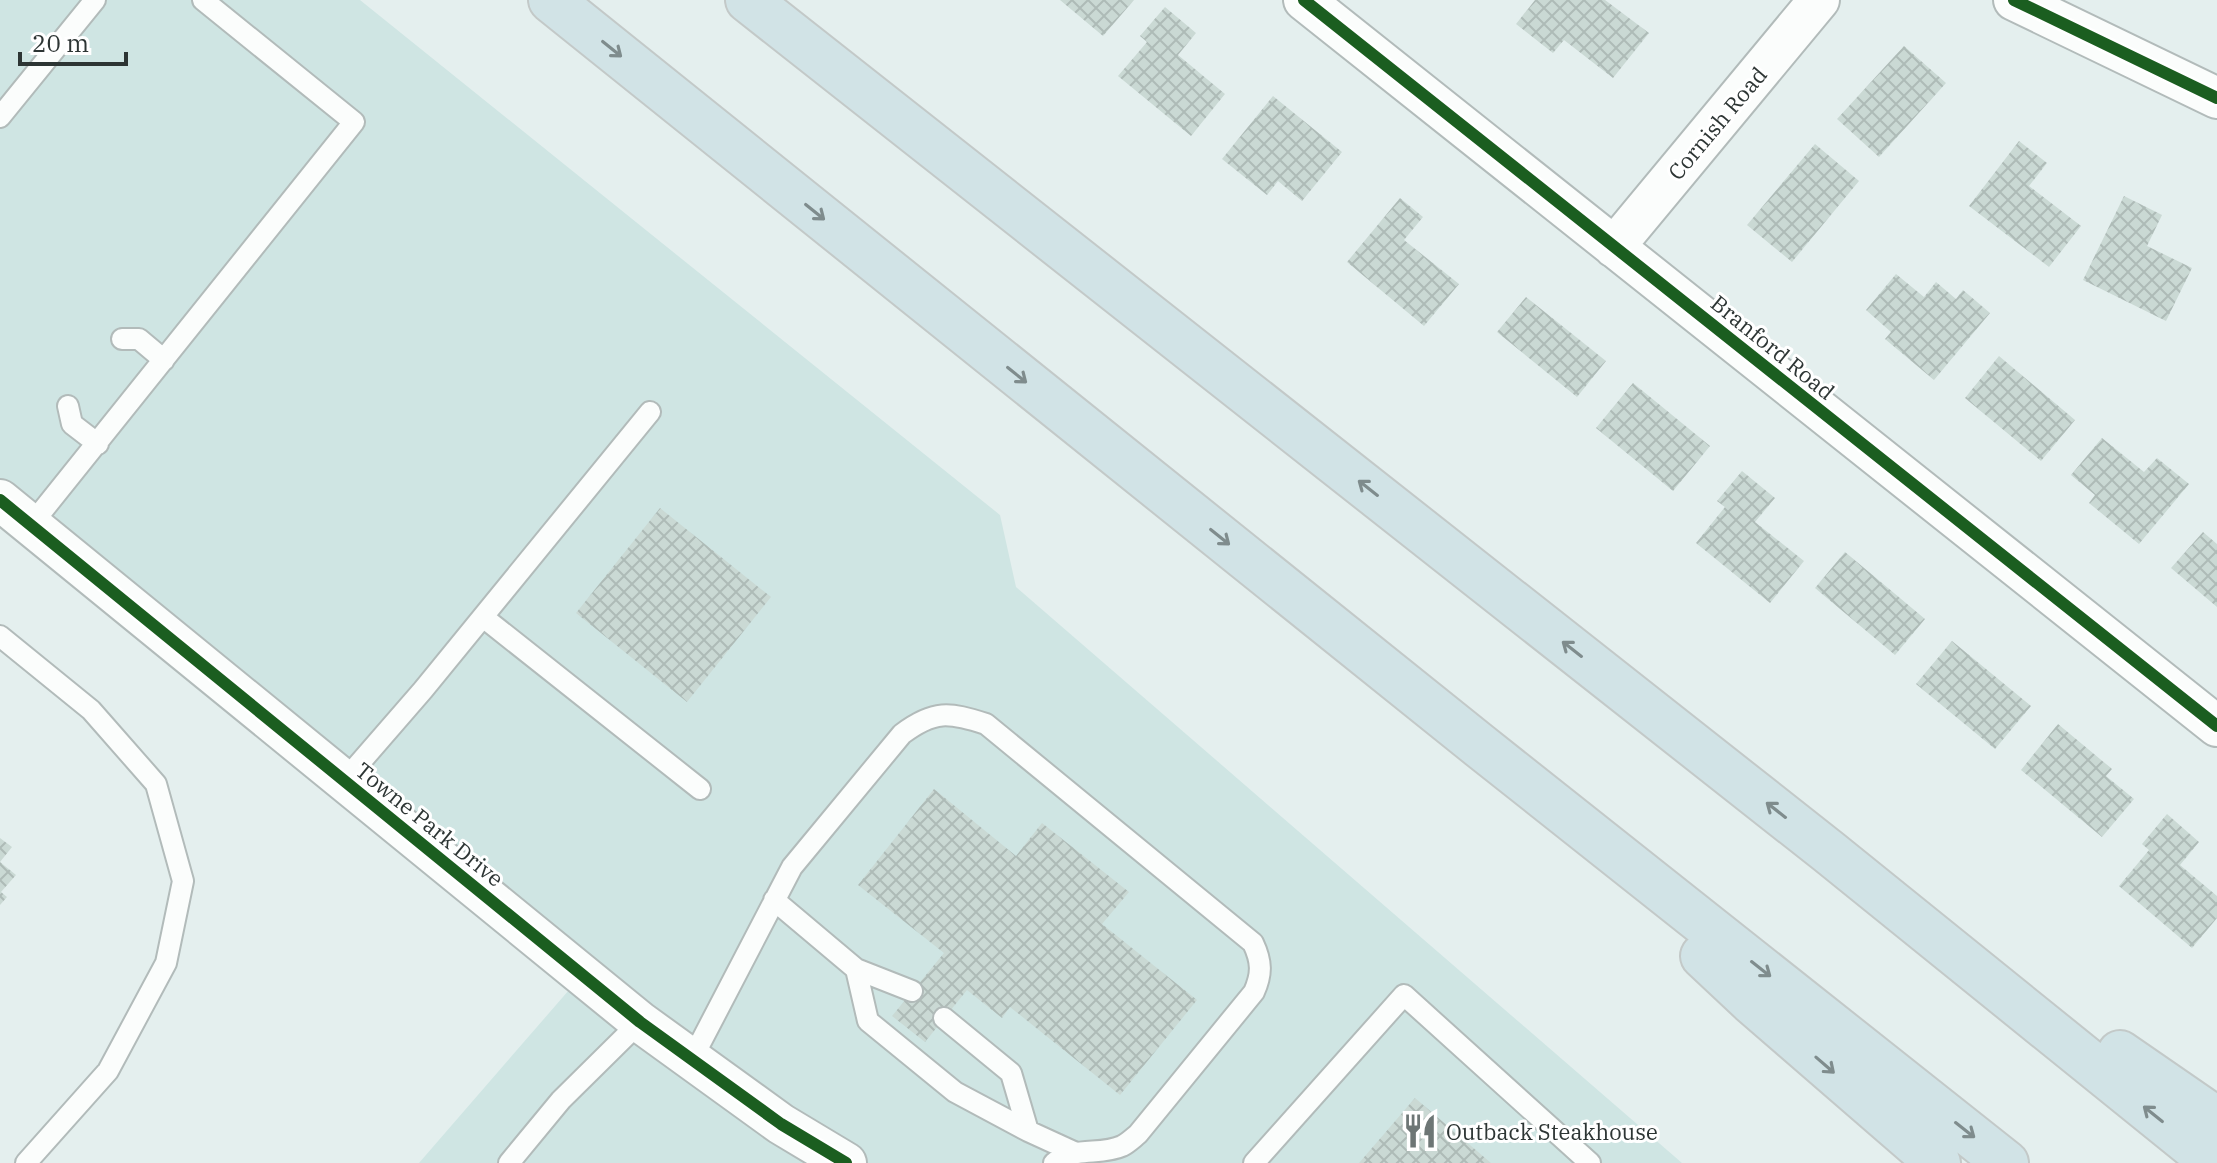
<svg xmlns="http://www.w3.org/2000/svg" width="2217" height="1163" font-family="'IBM Plex Serif',serif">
<defs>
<pattern id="building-cross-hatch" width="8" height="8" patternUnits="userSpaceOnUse" patternTransform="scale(2)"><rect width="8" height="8" fill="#cad9d4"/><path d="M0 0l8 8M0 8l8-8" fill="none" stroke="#aebbb7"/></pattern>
</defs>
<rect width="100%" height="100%" fill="#e4efee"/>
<!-- built -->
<path fill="#cfe5e3" d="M0,0H360L1000,515L1016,587L1682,1163H419L582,975L0,500Z"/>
<!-- building -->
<path fill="url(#building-cross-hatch)" d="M1060,0H1134L1103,36Z
M1535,0H1605L1649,33L1613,78L1564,40L1553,53L1516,24Z
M1165,7L1196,33L1178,55L1225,94L1191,136L1118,76L1147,42L1140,36Z
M1904,46L1946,83L1879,157L1837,119Z
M1273,96L1342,152L1302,201L1278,181L1267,195L1222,159Z
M2019,141L2047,163L2029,186L2081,226L2049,267L1969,206Z
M1815,144L1859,181L1792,262L1747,225Z
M2124,196L2162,215L2147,246L2192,268L2166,321L2083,280Z
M1400,198L1423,217L1404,240L1459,284L1424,326L1347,262Z
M1896,274L1924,297L1936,282L1956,299L1963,290L1990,313L1934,380L1885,339L1891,332L1866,310Z
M1526,297L1606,361L1577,397L1497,332Z
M1999,356L2075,420L2041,461L1965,398Z
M1633,383L1710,446L1673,491L1596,428Z
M2102,438L2144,472L2157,458L2189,484L2139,544L2089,503L2095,495L2071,475Z
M1742,471L1775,498L1755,522L1804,561L1770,603L1696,543L1725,507L1717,501Z
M660,508L771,597L687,702L576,613Z
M2203,532L2217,544V607L2171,568Z
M1845,552L1925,619L1895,655L1815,588Z
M1952,641L2031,706L1995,749L1916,684Z
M2058,724L2112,769L2106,776L2134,799L2102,837L2021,770Z
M934,789L1016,856L1042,823L1129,892L1102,924L1197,1000L1120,1095L1010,1007L1002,1018L967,990L925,1042L892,1016L944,953L858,885Z
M2167,814L2199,842L2180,865L2217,896V918L2192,948L2119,886L2149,850L2142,844Z
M0,838L12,847L0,862L16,875L1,892L7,897L0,905Z
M1415,1098L1491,1163H1359Z"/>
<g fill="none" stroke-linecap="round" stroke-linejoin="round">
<!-- service casing -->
<g stroke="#b2bbba" stroke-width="24">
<path id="service" d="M0,117L95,0
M122,339H139L164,360
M68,406L72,424L98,444
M31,525L354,122L203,0
M483,617L700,789
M0,636L91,710L156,784L183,881L166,963L108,1071L26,1163
M344,781L423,690L650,412
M774,900L856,969L868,1021L955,1092L1028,1131L1076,1153
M856,969L912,991
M944,1018L1011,1073L1028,1131
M692,1059L792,867L902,734C934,710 949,712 986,724L1253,943C1262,962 1262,974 1254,992L1138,1134C1133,1138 1128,1143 1122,1146C1100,1156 1074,1146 1054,1163
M509,1163L561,1100L640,1022
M1254,1163L1404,995L1590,1163"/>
</g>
<!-- minor casing -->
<g stroke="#b2bbba" stroke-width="44">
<path id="minor" d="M1304,0L2217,726
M2014,0L2217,98
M1614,247L1819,0
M0,500L640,1022L781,1124L846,1163"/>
</g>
<!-- motorway casing -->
<g stroke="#c3c9c8" stroke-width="48">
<path id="motorway" d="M551,0L1480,746L2006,1163
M748,0L1829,852L2214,1163
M1703,956L1751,1001L1938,1163
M2120,1053L2217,1120"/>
</g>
<!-- service -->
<use href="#service" stroke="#fbfdfc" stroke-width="20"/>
<!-- minor -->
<use href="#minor" stroke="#fbfdfc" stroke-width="40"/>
<!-- motorway -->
<use href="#motorway" stroke="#d1e3e6" stroke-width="44"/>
<!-- cycleway casing -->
<g stroke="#fff" stroke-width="17">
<path id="cycleway" d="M1304,0L2217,726
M2014,0L2217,98
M0,500L640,1022L781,1124L846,1163"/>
</g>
<!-- cycleway -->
<use href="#cycleway" stroke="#1b5e20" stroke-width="12"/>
</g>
<!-- one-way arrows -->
<defs><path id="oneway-shaft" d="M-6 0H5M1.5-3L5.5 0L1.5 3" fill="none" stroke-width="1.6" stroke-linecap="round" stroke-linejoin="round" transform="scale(2)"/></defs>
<g stroke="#7f8c8d">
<use href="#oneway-shaft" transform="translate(612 49) rotate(39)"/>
<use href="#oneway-shaft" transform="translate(815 212) rotate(39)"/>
<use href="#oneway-shaft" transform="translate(1017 375) rotate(39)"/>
<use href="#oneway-shaft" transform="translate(1368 488) rotate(-142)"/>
<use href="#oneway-shaft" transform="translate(1220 537) rotate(39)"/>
<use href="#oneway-shaft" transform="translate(1572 649) rotate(-142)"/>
<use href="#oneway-shaft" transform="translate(1776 810) rotate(-142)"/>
<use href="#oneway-shaft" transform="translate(1761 969) rotate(38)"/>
<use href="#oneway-shaft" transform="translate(1825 1065) rotate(41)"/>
<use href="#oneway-shaft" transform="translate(2153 1114) rotate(-141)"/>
<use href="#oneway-shaft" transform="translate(1965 1130) rotate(38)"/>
</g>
<!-- icons -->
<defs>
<g id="restaurant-bare" transform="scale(2.76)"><path d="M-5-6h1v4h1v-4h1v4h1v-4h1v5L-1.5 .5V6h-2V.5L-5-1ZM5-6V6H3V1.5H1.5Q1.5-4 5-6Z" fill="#6d7675" stroke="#fff" stroke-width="2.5" paint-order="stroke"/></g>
</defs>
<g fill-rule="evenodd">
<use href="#restaurant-bare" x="1420" y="1131"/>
</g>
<g text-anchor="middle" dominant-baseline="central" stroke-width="6" stroke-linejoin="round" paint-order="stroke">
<!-- street labels -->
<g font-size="22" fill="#2d3534" stroke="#fff">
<text transform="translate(1717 123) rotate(-50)">Cornish Road</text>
<text transform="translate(1773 347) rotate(39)">Branford Road</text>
<text transform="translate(430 824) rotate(39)">Towne Park Drive</text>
</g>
<!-- poi labels -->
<g font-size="22" fill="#2d3534" stroke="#fff" text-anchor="start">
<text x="1446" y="1131">Outback Steakhouse</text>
</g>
</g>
<!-- scale -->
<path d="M20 52v12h106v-12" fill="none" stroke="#2d3534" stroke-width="4"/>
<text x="32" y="52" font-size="24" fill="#2d3534" stroke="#ffffff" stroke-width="6" paint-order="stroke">20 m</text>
</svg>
